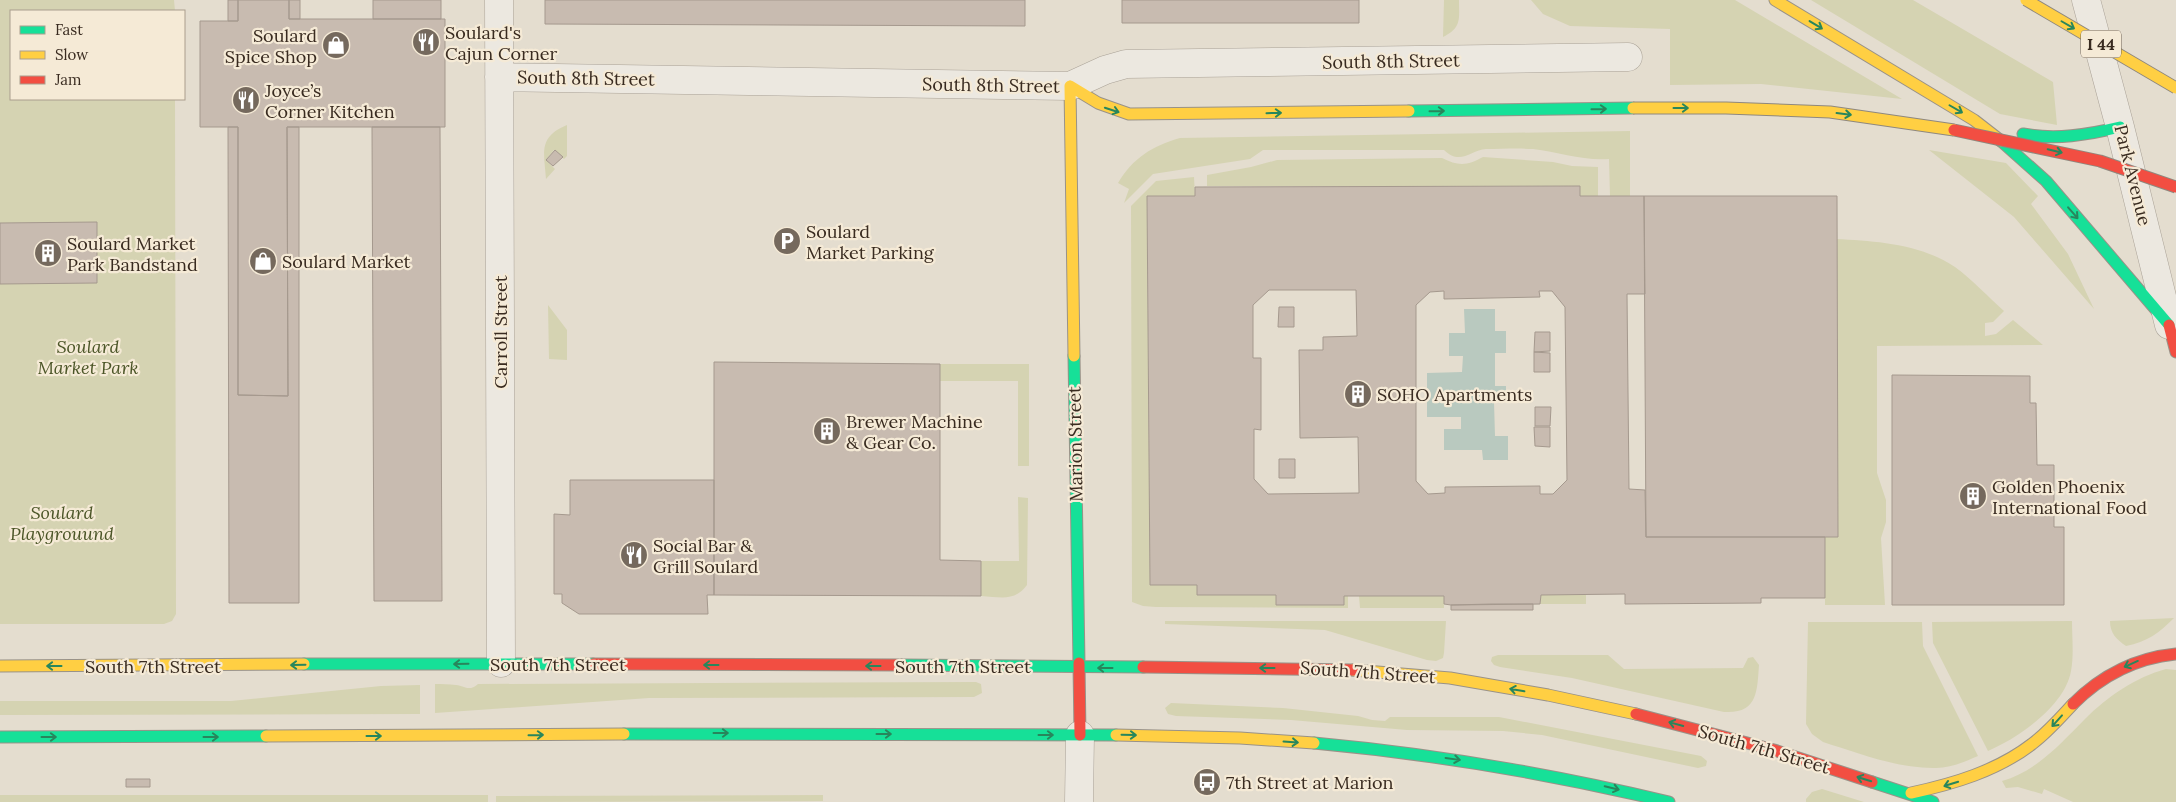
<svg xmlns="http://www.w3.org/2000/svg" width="2176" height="802" font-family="Lora,serif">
<rect width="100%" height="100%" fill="#e4ddcf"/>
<!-- green -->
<path fill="#d5d3b2" d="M0,0H174L175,11H11V99H175L176,614L172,621L164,624H0Z
M1444,0H1459C1459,19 1462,28 1443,37Z
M1531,0H1735L1902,99L1761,84L1670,85V29L1570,26L1543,14Z
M1811,0H1913L2053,82L2057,125L2000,114Z
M567,125V156L564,159L554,150L546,160L555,169L546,179C544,152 538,137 567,125Z
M1630,131V196H1610L1609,159C1583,161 1559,152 1533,149C1517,148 1501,149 1486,149C1471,150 1460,166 1444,150H1263L1250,159L1153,174L1124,203L1129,189L1118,183C1133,158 1152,146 1180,138Z
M1929,150L2006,163L2038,196L2031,204L2068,254L2094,309L2014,217Z
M1483,157L1553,162L1572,166L1598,167V196H1580V186H1207V175L1251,167L1277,160L1442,158C1458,166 1467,166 1483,157Z
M1194,177L1195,196H1147L1150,585H1197V595H1276V605H1344V596H1348V608L1156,607L1143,606L1132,602L1131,206L1156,181Z
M1836,239C1876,241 1921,244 1955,267C1973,280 1988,297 2004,311L1993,322L1985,323V336L1996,334L2013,320L2043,345L1877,346V473L1886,500V522L1881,538L1885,605H1825V537H1838Z
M548,305L567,330V360L549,359Z
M940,364H1029V466H1018V381H939Z
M1018,497L1028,498L1027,585C1014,602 1001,597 981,596V561H1019Z
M1586,594V604H1540L1541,595Z
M1359,596H1444V608H1360Z
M2174,618C2159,633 2147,642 2126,646C2116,639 2110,633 2110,621Z
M1165,621H1446L1444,653L1443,658L1436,661L1427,660L1325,630L1165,624Z
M2072,621C2072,637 2074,655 2071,671C2065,706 2018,738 1988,751L1933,643L1932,622Z
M1808,622H1922L1923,646L1978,756C1964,762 1948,769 1933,768C1896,768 1858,753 1823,742L1812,734L1806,724Z
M1498,655H1608L1624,669L1743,668L1748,658L1753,657L1759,665C1757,691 1758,714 1724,712L1572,678L1500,667L1494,665L1491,661L1492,657Z
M2166,669L2176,670V802H2073L2044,789L2042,794L2018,787L2006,788L2002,781C2037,771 2060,744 2085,719C2107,697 2136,677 2166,669Z
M976,682L981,684L982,693L974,697L649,698L435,713V684C442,684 449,684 456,685C465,686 469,692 478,684Z
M420,685V714L0,715V701H231L381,686Z
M1171,703L1283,708L1358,716L1372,720L1385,721L1390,717H1499L1701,756L1707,761L1706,766L1698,768L1542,735L1503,731L1407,730L1291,720L1176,716L1168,714L1165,708Z
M1822,789L1864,802H1806V799L1812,792Z
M0,795H488V802H0Z
M823,795V801L496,802V796Z"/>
<!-- water -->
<path fill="#b9c9bf" d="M1464,309H1495V331H1506V353H1495V386H1506V402H1494L1495,436H1508V460H1483L1482,450H1444V429H1461V417H1427V373L1462,372L1463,356H1449V333H1465Z"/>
<!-- building -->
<path fill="#c8bbb0" stroke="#a5998e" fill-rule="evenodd" d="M228,0H238V21H228Z
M238,0H289V19H445V127H287L288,396L238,395V127H200V21H238Z
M289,0H300V19H289Z
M373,0H441V19H373Z
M545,0H1025V26L545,24Z
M1122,0H1359V23H1122Z
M228,127H238V395L288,396L287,127H299V603H229Z
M372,127H440L442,601H374Z
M555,150L563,157L553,166L546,160Z
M1580,186V196H1644L1645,294H1627L1629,489L1645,490L1646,537H1825V598H1761V603L1625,604V594L1541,595L1540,604L1451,605L1444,604V596H1344V605H1276V595H1197V585H1150L1147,196H1195V187ZM1269,290H1356L1357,336L1323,337V350H1299L1300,438L1358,437L1359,493L1268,494L1254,479V429L1261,430V358H1253V305ZM1444,291V299L1540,297L1539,291H1552L1565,307L1567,480L1553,494H1540V486L1445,487V493L1428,494L1416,481V305L1430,292Z
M1644,196H1837L1838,537H1646Z
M97,222V283L0,284V223Z
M1279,307H1294V327H1278Z
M1535,332H1550V351L1534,352Z
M1534,352L1550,353V372H1534Z
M714,362L940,364V560L981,561V596L714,595Z
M1892,375L2030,376V403H2036L2037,465H2054V527H2064V605H1892Z
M1535,407H1551L1550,426H1535Z
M1534,427H1550V447L1535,446Z
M1279,459H1295V478H1279Z
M570,480H714V595H707L708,614H579L562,603V594H554V514L570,515Z
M1492,604H1533V610H1451V605Z
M126,779H150V787H126Z"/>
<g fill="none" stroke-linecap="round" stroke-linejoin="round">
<!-- street casing -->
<g stroke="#aaa297" stroke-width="29">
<path id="street" d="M499,0L501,663
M2086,0L2120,127L2169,325
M499,77L1070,86L1105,70L1126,64L1628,57
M1079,802L1080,735"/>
</g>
<!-- fast casing -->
<g stroke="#999288" stroke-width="13">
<path id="fast" d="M1409,111L1633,108
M2023,134C2056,140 2087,135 2120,127
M2001,141L2046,181L2169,325
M1074,356L1079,663
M304,664H593
M902,665L1143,667
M624,734L1116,735
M0,737L266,736
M1314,743C1434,754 1552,774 1669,802
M1872,782L1933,802"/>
</g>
<!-- slow casing -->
<g stroke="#999288" stroke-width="13">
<path id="slow" d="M1775,0L1974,120L2001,141
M1070,86L1074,356
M1070,86L1098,103L1129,114L1409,111
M0,666L304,664
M1353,670L1450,678L1548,695L1636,714
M1116,735L1240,738L1314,743
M266,736L624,734
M1911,793C1953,784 1997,771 2032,744C2047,733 2060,718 2073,704"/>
</g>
<!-- jam casing -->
<g stroke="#999288" stroke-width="13">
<path id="jam" d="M2169,325L2176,352
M1079,663L1080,735
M593,664L902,665
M1143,667L1353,670
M2073,704C2102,675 2135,658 2176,654
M1636,714L1774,750L1872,782"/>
</g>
<!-- street -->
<use href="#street" stroke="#ece8e0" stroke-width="28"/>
<!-- fast -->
<use href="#fast" stroke="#16e098" stroke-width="11"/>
<!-- slow -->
<use href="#slow" stroke="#ffcf43" stroke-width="11"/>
<!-- jam -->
<use href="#jam" stroke="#f24e42" stroke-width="11"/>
<!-- slow-bridge casing -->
<g stroke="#8f887e" stroke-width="13" stroke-linecap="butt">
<path id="slow-bridge" d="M2026,0L2176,88
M1633,108H1726L1830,112L1954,130"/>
</g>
<!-- jam-bridge casing -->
<g stroke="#8f887e" stroke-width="13" stroke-linecap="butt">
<path id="jam-bridge" d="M1954,130L2100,161L2176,187"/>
</g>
<!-- slow-bridge -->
<use href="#slow-bridge" stroke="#ffcf43" stroke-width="11"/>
<!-- jam-bridge -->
<use href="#jam-bridge" stroke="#f24e42" stroke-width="11"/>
</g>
<!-- one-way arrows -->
<defs><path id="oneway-shaft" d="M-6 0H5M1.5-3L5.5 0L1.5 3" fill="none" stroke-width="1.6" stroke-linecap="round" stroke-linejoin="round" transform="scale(1.25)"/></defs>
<g stroke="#28865c">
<use href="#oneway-shaft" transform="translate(1816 25) rotate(31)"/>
<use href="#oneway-shaft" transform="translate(2068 25) rotate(30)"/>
<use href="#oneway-shaft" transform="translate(1681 108)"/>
<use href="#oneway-shaft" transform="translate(1599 109) rotate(-1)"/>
<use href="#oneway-shaft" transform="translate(1956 109) rotate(30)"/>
<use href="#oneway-shaft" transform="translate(1112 110) rotate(18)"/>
<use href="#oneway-shaft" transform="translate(1437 111) rotate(-1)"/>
<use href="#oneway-shaft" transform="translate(1274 113) rotate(-1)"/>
<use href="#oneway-shaft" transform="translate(1844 114) rotate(7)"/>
<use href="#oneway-shaft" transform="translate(2055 151) rotate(13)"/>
<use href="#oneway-shaft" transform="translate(2073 213) rotate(49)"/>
<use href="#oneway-shaft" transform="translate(461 664) rotate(179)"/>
<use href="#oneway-shaft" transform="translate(2131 664) rotate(156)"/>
<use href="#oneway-shaft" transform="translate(298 665) rotate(179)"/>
<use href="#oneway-shaft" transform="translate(711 665) rotate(-180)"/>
<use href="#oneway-shaft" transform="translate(54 666) rotate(180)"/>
<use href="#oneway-shaft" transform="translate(873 666) rotate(-180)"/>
<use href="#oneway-shaft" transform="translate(1105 668) rotate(-180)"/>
<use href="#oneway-shaft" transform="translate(1267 668) rotate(180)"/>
<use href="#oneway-shaft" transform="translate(1517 690) rotate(-170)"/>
<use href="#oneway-shaft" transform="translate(2057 721) rotate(132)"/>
<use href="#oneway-shaft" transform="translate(1676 724) rotate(-165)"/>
<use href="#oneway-shaft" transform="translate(721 733)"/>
<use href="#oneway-shaft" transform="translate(884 734)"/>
<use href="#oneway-shaft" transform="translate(536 735) rotate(-1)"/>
<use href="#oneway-shaft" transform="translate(1046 735)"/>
<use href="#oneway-shaft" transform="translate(1129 735) rotate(1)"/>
<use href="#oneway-shaft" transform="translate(374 736)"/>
<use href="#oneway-shaft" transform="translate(49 737)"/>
<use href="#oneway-shaft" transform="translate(211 737)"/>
<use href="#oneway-shaft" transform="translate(1291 742) rotate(4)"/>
<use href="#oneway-shaft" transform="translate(1453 759) rotate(8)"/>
<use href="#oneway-shaft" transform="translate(1864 779) rotate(-163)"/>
<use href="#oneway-shaft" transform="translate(1951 784) rotate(163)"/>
<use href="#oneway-shaft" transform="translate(1612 788) rotate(13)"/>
</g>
<!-- icons -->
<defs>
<g id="restaurant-disc" transform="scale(1.4375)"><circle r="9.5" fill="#75695d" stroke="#f5ead6"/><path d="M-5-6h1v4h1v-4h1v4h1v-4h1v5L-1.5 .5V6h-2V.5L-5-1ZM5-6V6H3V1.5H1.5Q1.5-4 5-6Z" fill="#fff"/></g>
<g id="shop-disc" transform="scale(1.4375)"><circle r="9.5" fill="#75695d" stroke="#f5ead6"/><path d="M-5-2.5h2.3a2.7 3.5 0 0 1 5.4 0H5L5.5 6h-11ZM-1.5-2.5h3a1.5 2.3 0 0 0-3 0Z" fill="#fff"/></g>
<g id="parking-disc" transform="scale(1.4375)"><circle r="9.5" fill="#75695d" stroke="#f5ead6"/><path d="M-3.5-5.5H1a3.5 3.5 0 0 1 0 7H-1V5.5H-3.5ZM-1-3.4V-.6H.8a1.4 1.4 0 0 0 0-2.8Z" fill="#fff"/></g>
<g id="building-disc" transform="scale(1.4375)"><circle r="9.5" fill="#75695d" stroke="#f5ead6"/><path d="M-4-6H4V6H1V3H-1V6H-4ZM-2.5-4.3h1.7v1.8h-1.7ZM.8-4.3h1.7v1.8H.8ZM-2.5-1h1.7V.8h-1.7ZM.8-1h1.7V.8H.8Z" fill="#fff"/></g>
<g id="bus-disc" transform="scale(1.4375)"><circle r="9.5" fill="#75695d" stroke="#f5ead6"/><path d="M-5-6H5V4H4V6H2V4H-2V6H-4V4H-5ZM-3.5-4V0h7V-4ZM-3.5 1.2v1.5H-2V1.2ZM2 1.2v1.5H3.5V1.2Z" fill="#fff"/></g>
</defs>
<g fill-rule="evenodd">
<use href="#restaurant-disc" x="426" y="42"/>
<use href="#shop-disc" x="336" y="45"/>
<use href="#restaurant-disc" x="246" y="100"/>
<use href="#parking-disc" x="787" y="241"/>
<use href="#building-disc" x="48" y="253"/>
<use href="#shop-disc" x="263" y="261"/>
<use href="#building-disc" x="1358" y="394"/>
<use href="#building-disc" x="827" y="431"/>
<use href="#building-disc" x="1973" y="496"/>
<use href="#restaurant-disc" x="634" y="555"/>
<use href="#bus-disc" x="1207" y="782"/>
</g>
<g text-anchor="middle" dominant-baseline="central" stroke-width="4.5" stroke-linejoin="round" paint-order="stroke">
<!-- shield labels -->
<rect fill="#f5ead6" stroke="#716457" stroke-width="1" x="2081" y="30.5" width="40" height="27" rx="4"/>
<g font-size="16" font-weight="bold" fill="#392b20">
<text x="2101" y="44">I 44</text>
</g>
<!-- poi labels -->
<g font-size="18" fill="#392b20" stroke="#f5ead6" text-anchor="start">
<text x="445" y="32">Soulard's<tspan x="445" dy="21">Cajun Corner</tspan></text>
<text x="317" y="35" text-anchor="end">Soulard<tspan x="317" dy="21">Spice Shop</tspan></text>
<text x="265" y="90">Joyce’s<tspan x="265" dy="21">Corner Kitchen</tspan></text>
<text x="806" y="231">Soulard<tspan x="806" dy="21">Market Parking</tspan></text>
<text x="67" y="243">Soulard Market<tspan x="67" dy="21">Park Bandstand</tspan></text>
<text x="282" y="261">Soulard Market</text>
<text x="1377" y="394">SOHO Apartments</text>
<text x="846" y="421">Brewer Machine<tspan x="846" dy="21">&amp; Gear Co.</tspan></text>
<text x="1992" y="486">Golden Phoenix<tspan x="1992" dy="21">International Food</tspan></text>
<text x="653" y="545">Social Bar &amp;<tspan x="653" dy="21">Grill Soulard</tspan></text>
<text x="1226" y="782">7th Street at Marion</text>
</g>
<!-- street labels -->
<g font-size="18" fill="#392b20" stroke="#f5ead6">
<text transform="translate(1391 61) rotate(-1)">South 8th Street</text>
<text transform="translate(586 78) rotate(1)">South 8th Street</text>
<text transform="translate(991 85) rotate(1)">South 8th Street</text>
<text transform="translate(2133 175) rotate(76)">Park Avenue</text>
<text transform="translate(500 332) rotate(-90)">Carroll Street</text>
<text transform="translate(1075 444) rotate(-91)">Marion Street</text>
<text x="558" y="664">South 7th Street</text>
<text x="153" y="666">South 7th Street</text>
<text x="963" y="666">South 7th Street</text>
<text transform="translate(1368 672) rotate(4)">South 7th Street</text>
<text transform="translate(1764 749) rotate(16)">South 7th Street</text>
</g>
<!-- park labels -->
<g font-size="18" font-style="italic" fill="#4b5527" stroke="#f5ead6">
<text x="88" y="346">Soulard<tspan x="88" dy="21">Market Park</tspan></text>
<text x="62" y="512">Soulard<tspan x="62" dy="21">Playgrouund</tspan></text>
</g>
</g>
<!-- legend -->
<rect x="10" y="10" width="175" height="90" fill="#f5ead6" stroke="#aa9e8d"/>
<rect x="20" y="26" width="25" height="8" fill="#16e098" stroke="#aa9e8d"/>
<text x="55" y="35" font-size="15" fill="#392b20">Fast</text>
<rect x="20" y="51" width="25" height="8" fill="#ffcf43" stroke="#aa9e8d"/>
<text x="55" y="60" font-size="15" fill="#392b20">Slow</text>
<rect x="20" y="76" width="25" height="8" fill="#f24e42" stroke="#aa9e8d"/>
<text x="55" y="85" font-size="15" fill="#392b20">Jam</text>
</svg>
